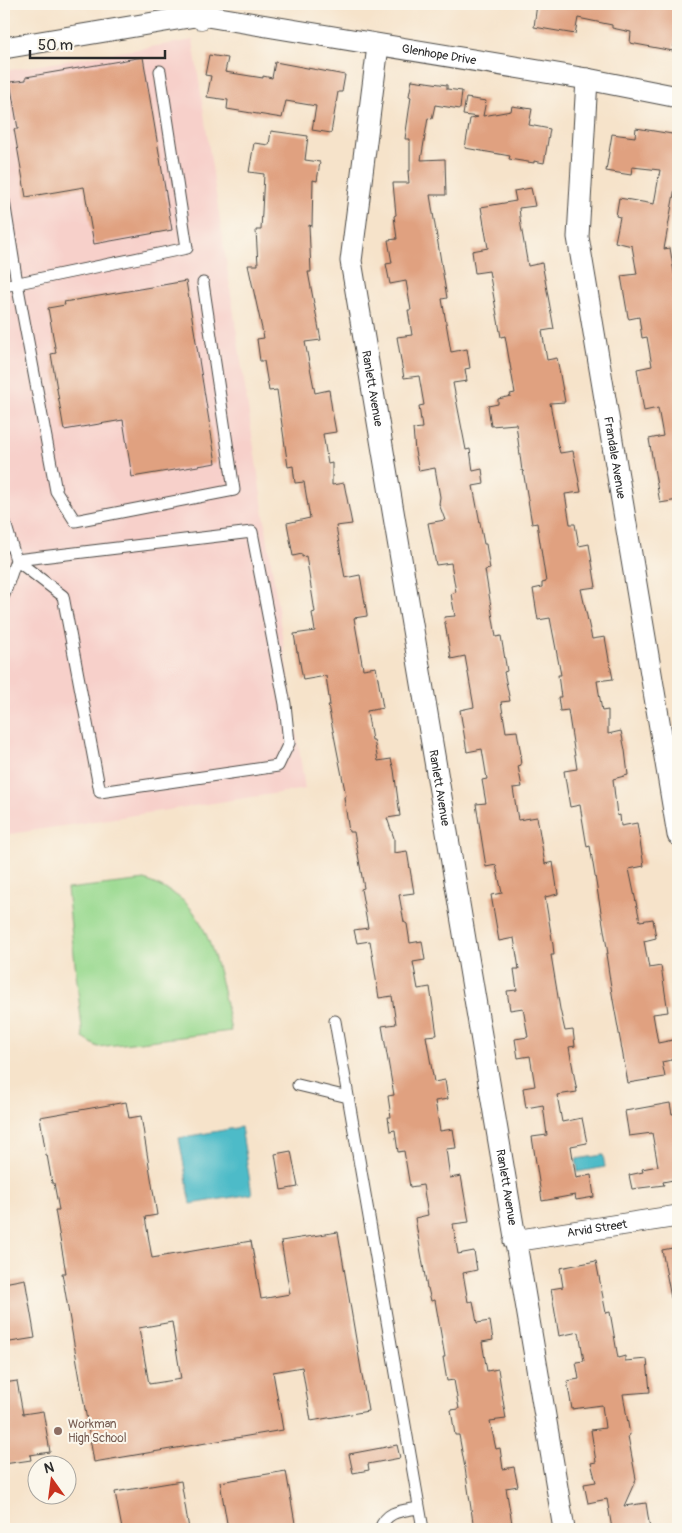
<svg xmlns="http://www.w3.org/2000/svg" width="682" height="1533" font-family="Pangolin,sans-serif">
<rect width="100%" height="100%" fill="#fbf7ec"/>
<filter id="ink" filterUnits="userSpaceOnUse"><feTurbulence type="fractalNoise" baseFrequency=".02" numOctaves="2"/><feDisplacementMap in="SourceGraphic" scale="10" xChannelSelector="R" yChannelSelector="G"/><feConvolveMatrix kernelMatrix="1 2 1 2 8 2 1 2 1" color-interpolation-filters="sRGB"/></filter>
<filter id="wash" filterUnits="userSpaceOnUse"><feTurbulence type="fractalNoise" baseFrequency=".0096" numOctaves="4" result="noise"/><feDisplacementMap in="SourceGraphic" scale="20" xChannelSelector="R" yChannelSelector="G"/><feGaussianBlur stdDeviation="1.12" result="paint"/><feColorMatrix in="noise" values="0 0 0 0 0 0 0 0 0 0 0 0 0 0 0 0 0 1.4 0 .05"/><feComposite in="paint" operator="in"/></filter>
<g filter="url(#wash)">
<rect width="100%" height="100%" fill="#f6e3ca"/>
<!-- built -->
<path fill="#f7d0ca" d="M193,40L305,789L4,835V71Z"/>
<!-- green -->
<path fill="#99d98f" stroke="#62825d" d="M145,880C162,887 181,895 193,911C215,940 224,995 231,1031L98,1047L83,1038L67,889Z"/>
<!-- water -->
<path fill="#4ebbc8" stroke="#3c737a" d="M241,1127L252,1194L191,1204L179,1138Z
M603,1155L605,1167L578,1172L576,1159Z"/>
<g id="blocks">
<!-- building -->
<path fill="#e0a180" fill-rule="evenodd" d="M537,4H678V36H676L673,51L630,43L631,32L612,28V25L578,18L575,34L534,27Z
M209,55L228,58L225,72L263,78V76L272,78L275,62L345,75L342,92H338L331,133L312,130L316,106L286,101L282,118L227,109L228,100L207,97L211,76L205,75Z
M143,57L172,230L94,244L84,187L26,197L14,129H18L10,82L26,80V77Z
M412,80L447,85V89L462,91L460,109L435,105L432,119L428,118L421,160L445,159L446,195H430L447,298L442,299L451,352L467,349L470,368L465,369L467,381L453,383L466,450L470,449L473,471L482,469L484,484L473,486L484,544H486L490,569L485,570L496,637L501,636L507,671L504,672L510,701L501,702L506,732L517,731L521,755L520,756L521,765L518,766L522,787L513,788L518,820L537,817L545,864L553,862L558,894L545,897L553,945L554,955H551L560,1009L565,1031L573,1030L575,1046L569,1047L577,1092L557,1095L562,1122L582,1118L587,1143L571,1146L576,1178L591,1175L594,1197L576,1200L575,1195L542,1201L532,1137L547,1135L543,1105L526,1108L523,1088L535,1086L530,1056L518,1058L515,1039L528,1037L523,1008L510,1010L507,991L517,990L514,969H519L514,938L499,941L491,895L502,893L496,865L486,867L476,804L486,803L482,780L487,779L482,749L467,752L460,710L474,707L465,656L451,659L444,617L455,616L451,594L456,592L451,563L436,565L428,523L445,520L439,504L440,497L435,468L419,471L415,451L413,429L422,428L419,406L424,405L419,376L404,378L397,337L412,335L408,310H411L406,281L390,284L386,264L392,263L388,240L397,239L394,216L396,215L393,183H409L408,171H410V139H405L411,97L409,96Z
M466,98L486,101L483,116L511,111L512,106L532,109L529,125L550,129L544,163L534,161V163L509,159L510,156L465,148L470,119L478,117L463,115Z
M636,128L678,135L676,150L678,151V189L675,188L664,249L670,248L678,296V500L660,503L649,439L663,436L658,408L644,411L637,369L652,366L647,337L642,338L639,317L629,319L628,317L621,276L637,274L632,246L615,242L620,217L616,216L619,198L654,204L660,170L632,167L631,175L606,171L612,134L635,137Z
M271,131L308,136L305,160L320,162L317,181L313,180L312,226L309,225L311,272H308L321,340L305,342L315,393L329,390L332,410L336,432L323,434L328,464L332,463V485L344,483L352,524L336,526L345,578L360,575L367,614V616L354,618L363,669L376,667L383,708L367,711L372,740H374L378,761L391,759L394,770L400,816L387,818L394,838V853L407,851L414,893L399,895L404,922L407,924L410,943L422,941L425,960L413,962L418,989L430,987L437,1035L426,1036L434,1082L445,1080L448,1099L435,1101L440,1131L453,1129L456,1148L446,1149L450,1178L461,1176L469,1222L453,1224L458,1254L474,1251L477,1270L463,1273L468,1302L473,1301L477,1323L490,1321L493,1340L482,1342L487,1371L498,1369L506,1419L490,1421L496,1449L500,1448L503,1469L514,1467L516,1477L518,1486L506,1488L513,1529H474L465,1468L459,1435H455L451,1410L459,1409L454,1380L447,1381L443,1357H445L435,1300L431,1301L428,1288H427L415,1218L428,1215L423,1185L410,1187L404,1151L398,1152L395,1130L390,1131L388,1117H391L388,1096L394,1095L382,1026L396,1024L392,996L379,998L370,941L357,943L354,930L368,928L361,889L364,888L354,832H349L344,797L346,796L328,705H330L326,676L303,680L298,652H297L294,634L315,631L312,613L315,612L306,556L302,557V554L293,556L287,523L310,518L304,482L295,483L293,466L288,467L277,390L269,391L264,361H260L257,339L264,338L248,265H258L256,230H261L264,174L249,172L254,143L269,145Z
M531,188L535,206L519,208L521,226L528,266L542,263L554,329L542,331L547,360L557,358L565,402L550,403L557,442L560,453L573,451L581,492L565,494L570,524H575L579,546L589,544L596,587L581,589L592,639L605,637L609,660L613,679L597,681L602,711L608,710V734L621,731L625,750L628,775L613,779L617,816L620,815L621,826L637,823L644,866L629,869L640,921L653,919L656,938L644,941L649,968L661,966L668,1012L653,1014L658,1043L673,1040L676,1059L662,1062L665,1077L628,1083L613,1000L606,954H608L590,846L587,847L580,805L570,807L564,771L577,769L568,710L560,711L558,697H561L558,675H561L550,618L538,620L533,589L542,587V583L546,582L537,523L532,524L523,470L522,471L516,424L491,426L488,406L498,404V399L511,396L510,394L515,393L505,336L501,337L489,271L475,273L472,251L488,248L481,207L516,201L514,191Z
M186,281L216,463L132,477L123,420L64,430L51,354L56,353L48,308L65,305L64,302Z
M126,1102L129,1118L141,1116L157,1215L145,1217L152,1258L251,1241L261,1299L290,1294L281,1241L338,1232L368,1411L311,1421L302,1367L273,1372L283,1430L94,1462L62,1273H66L55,1210H59L54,1183H52L47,1155H46L40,1117ZM172,1322L181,1379L149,1384L139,1328Z
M670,1103L672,1114L678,1113V1179L663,1182L664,1185L632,1189L629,1175L643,1172L642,1169L658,1166L652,1133L629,1136L625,1111Z
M291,1151L298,1187L281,1190L275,1154Z
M678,1247V1297L671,1298L662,1250Z
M596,1261L606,1313L610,1312L618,1358L625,1356V1361L647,1359L650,1392L623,1394L630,1435L628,1436L636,1479L624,1506L646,1503L650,1529H612L607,1499L588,1503L584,1484L596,1482L591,1463L596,1462L591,1430L605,1428L602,1405L572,1409L567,1381L579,1379L576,1362L584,1361L579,1332L559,1336L551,1289L563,1287L560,1268Z
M25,1279L35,1338L4,1343V1283Z
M17,1381L23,1414L43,1411L50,1452L30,1455L31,1460L4,1464V1383Z
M397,1445L400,1458L368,1464L369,1470L353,1473L349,1454Z
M286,1471L296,1529H228L220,1482Z
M181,1481L189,1529H122L115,1492Z"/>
</g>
</g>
<g filter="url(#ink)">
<use href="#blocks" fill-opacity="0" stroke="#494743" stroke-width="1"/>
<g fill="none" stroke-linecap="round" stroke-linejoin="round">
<!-- lane casing -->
<g stroke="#494743" stroke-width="13">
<path id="lane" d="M4,201L17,283L56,491L75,521L234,490L203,283
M4,286L187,248L160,71
M4,519L16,560L63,596L100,792L278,766L289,743L285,704L252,532L16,560
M4,595L16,560
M335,1021L423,1529
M298,1085L348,1097
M380,1529C387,1510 402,1511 419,1508"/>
</g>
<!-- street casing -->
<g stroke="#494743" stroke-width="23">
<g id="street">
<path id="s1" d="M378,46L351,261L564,1529"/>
<path id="s2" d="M4,48L201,15L587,79L678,97"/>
<path id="s3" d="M587,79L578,237L678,835"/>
<path id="s4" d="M514,1241L678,1216"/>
</g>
</g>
<!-- secondary casing -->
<g stroke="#494743" stroke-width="29">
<path id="secondary" d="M199,4L201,15"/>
</g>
<!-- lane -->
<use href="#lane" stroke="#fff" stroke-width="11"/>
<!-- street -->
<use href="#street" stroke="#fff" stroke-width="21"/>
<!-- secondary -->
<use href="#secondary" stroke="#fff" stroke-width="28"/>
</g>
</g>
<!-- markers -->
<circle fill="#8d6e63" stroke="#fbf7ec" stroke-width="2" cx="58" cy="1431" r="5"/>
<g text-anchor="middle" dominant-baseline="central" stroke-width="4" stroke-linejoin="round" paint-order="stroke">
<!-- street labels -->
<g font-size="12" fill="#2b2b2b" stroke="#fbf7ec">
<text stroke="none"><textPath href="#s2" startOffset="441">Glenhope Drive</textPath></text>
<text stroke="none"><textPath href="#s1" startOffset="346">Ranlett Avenue</textPath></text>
<text stroke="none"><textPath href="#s3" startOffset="382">Frandale Avenue</textPath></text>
<text stroke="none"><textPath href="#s1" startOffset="751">Ranlett Avenue</textPath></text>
<text stroke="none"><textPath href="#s1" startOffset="1156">Ranlett Avenue</textPath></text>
<text stroke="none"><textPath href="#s4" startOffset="84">Arvid Street</textPath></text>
</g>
<!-- education labels -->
<g font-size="12" fill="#785e54" stroke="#fbf7ec" text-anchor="start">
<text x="68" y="1424">Workman<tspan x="68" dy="14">High School</tspan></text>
</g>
</g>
<!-- margin -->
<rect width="682" height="1533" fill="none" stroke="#fbf7ec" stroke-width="20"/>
<!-- north arrow -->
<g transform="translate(52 1480) rotate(346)"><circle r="24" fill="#fbf7ec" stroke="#a8a59f"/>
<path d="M0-4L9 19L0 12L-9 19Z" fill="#c8321e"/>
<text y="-8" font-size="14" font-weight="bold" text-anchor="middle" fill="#2b2b2b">N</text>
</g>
<!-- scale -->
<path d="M30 50v8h135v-8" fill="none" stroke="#2b2b2b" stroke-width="2.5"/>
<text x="38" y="50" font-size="15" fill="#2b2b2b" stroke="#fbf7ec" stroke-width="4" paint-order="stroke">50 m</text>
</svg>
